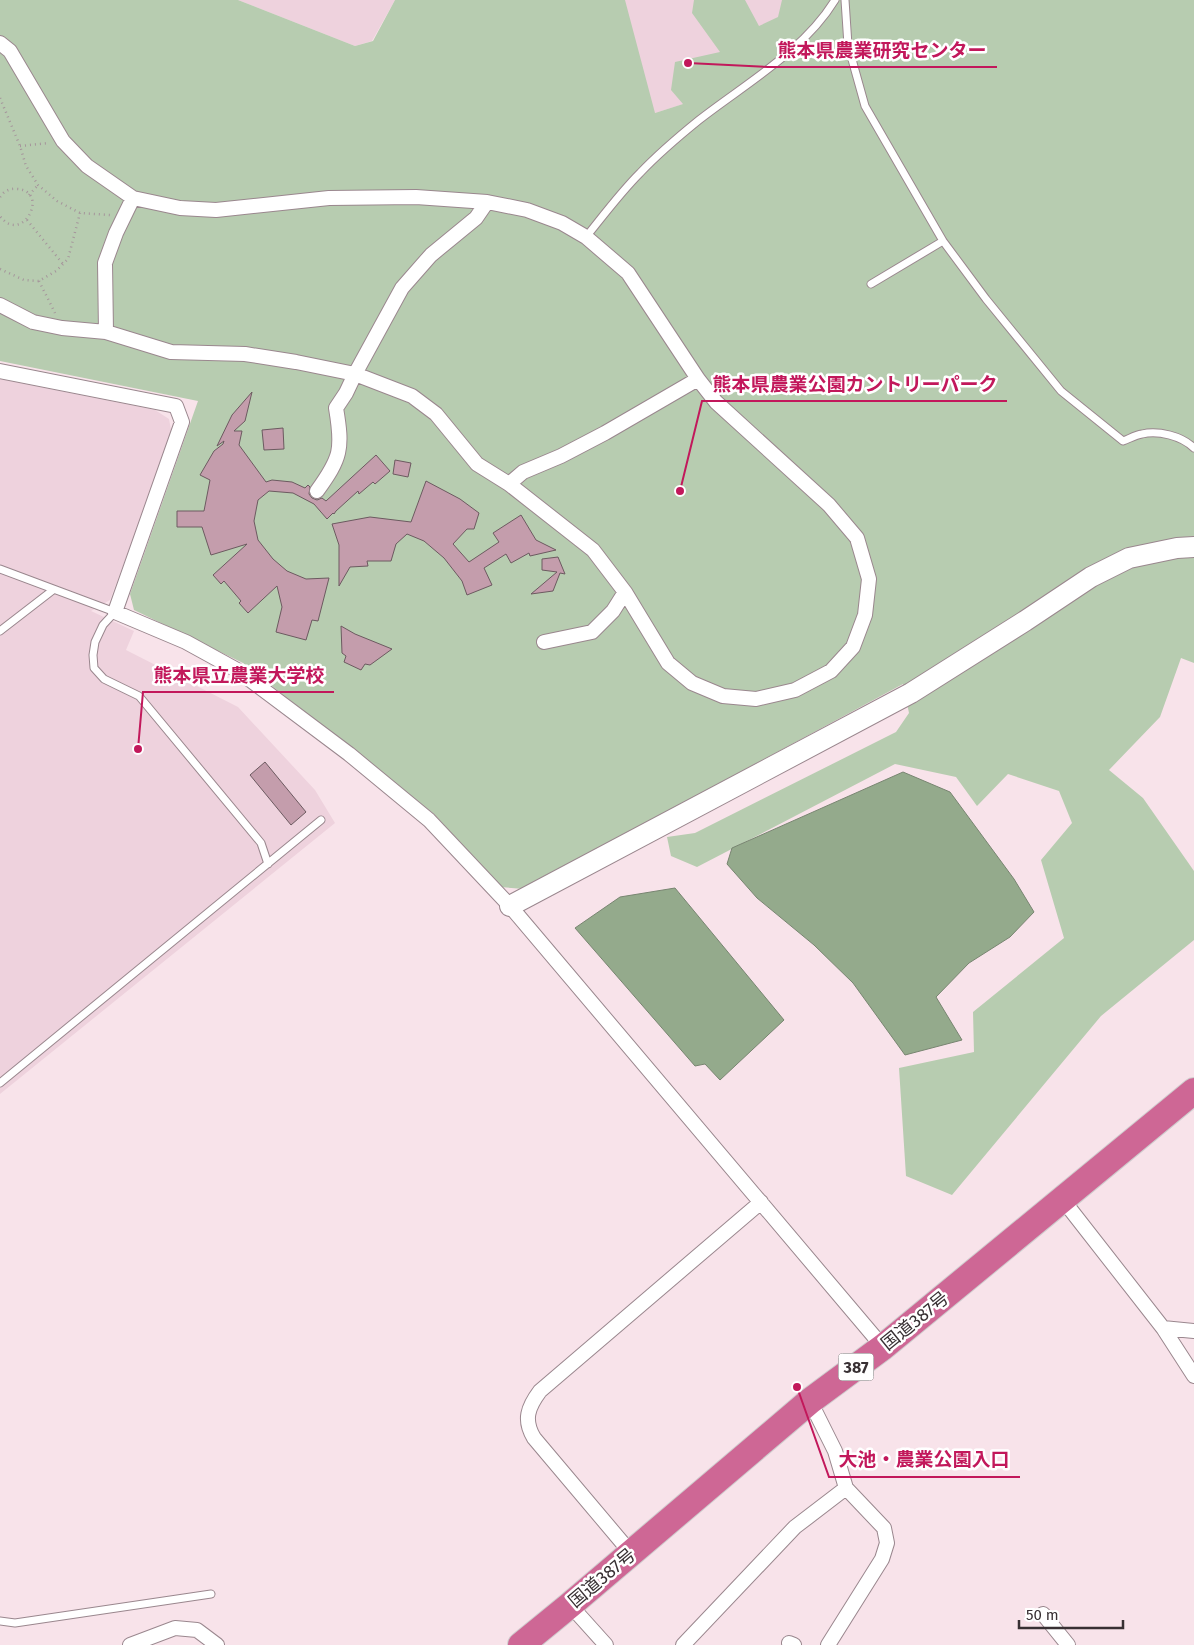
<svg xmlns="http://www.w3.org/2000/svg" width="1194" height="1645" font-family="'Fira Sans','Noto Sans JP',sans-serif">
<rect width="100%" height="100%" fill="#f8e3ea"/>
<!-- built -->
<path fill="#eed2dd" d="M238,0H395L372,41L355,46Z
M598,0H851L718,93L614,126Z
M0,379L155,410L169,419L172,435L110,600L91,611L134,631L126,650L238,707L315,790L335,823L0,1094Z"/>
<!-- green -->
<path fill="#b7ccb0" d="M0,0H238L355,46L373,41L395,0H625L655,113L683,104L671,90L675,62L720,52L692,13L694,0H745L759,26L778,17L782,0H1194V663L1181,658L1160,717L1109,770L1143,798L1194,871V940L1101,1016L952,1195L906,1176L899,1068L974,1052L973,1012L1064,938L1041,860L1072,823L1059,791L1008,774L977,806L956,777L895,764L697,867L671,856L667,837L695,833L896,732L909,713L903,684L524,889L500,887L434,814L243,663L134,610L130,594L198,401L0,361Z"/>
<!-- water -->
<path fill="#94aa8c" stroke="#788571" d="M903,772L950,792L1014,879L1034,912L1010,937L969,963L936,997L962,1040L905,1055L853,983L814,945L757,898L727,864L732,848Z
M675,888L784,1020L720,1080L705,1064L695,1066L575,928L620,897Z"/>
<!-- building -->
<path fill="#c49dac" stroke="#6c5a60" d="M252,392L245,421L234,431H242L239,445L266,482L272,480L292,482L305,488L308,485L310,487L309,494L312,498L317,500L322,498L326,501L376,455L390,471L375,484L373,482L359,494L358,491L336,511L334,514L333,513L327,519L314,504L293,493L269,491L258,500L254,521L258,540L273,559L287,571L306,579L329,578L318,621L312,620L306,640L276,632L282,607L277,586L248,613L239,603L241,601L224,581L221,584L213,575L247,544L211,555L202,527H177V511H204L210,480L200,475L214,451L223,444L224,441L217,446L232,415Z
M283,428L284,449L264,450L262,430Z
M395,460L411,463L408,477L393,474Z
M426,481L460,499L479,513L474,529H467L453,544L469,562L499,542L493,533L521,515L536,540L556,550L530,556L529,553L511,563L506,554L484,568L492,585L467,595L462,581L444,558L424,541L407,534L396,544L391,561H367L368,566L350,567L339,586V545L332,524L370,517L411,522Z
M558,557L565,574L560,573L553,591L531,594L557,572L542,570V559Z
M341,626L355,634L392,649L370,665L365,664L361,670L344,662L346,656L342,653Z
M265,762L306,812L291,825L250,775Z"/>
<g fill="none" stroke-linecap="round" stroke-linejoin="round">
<!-- lane casing -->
<g stroke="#9a878e" stroke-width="9">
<path id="lane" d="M845,0L848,45L865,106L943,241L986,299L1061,391L1123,441C1129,439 1135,435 1142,434C1158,430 1182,436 1194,448
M586,237C603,216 620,193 640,173C658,154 678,137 699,120C745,84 804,51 835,0
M871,284L943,241
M0,569L115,612L103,625L95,642L93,655L94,668L104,679L139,696L261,843L268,864
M0,631L53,590
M0,1083L321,820
M0,1621L15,1623L211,1594"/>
</g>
<!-- street casing -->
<g stroke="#9a878e" stroke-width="16">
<path id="street" d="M0,43L10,51L63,141L87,166L133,198L180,208L216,210L329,198L416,197L487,202L527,210L562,223L586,237L628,273L698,379L716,402L829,505L857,538L869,579L865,615L853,647L831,671L795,690L756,699L723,696L692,683L668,663L625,592L593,550L509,484L477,464L436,414L412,396L355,374L296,362L245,354L171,352L106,332L62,328L33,322L0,305
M106,332L105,263L116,233L133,198
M0,371L176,406L182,422L115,612L186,642L237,670L349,754L429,820L510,906L883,1347
M509,484L523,472L561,456L605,433L698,379
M317,491C341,458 343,449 336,408L346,393L355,374L402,288L431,255L476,218L487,202
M544,642L592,632L613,611L625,592
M1063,1200L1163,1328L1194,1376
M1163,1328L1194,1331
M810,1401L835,1451L846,1488L884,1528L887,1543L882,1559L828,1645
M631,1553L534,1438C523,1420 528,1407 540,1391L761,1202
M570,1605L606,1645
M1043,1614L1068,1645
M789,1643L794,1645
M130,1645L175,1628L197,1630L217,1645
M683,1645L795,1527L846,1488"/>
</g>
<!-- secondary casing -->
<g stroke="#9a878e" stroke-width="22">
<path id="secondary" d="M510,906L911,693L1025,621L1091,577L1129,558L1177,548L1194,547"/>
</g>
<!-- highway casing -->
<g stroke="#cfcdce" stroke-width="28">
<path id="highway" d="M521,1645L570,1605L810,1401L883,1347L1194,1091"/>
</g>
<!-- path -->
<path stroke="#a5959b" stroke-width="2.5" stroke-dasharray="1 4" stroke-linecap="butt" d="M0,98L20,146L26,166L38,185L57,201L80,213L110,215
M20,146L49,143
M29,195L38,185
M0,197C4,191 10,188 17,189C51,191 22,246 0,216
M27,220L63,264
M0,269L24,280L39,281L56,271L68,259L80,213
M39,281L55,313"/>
<!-- lane -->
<use href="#lane" stroke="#fff" stroke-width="7"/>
<!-- street -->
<use href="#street" stroke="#fff" stroke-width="14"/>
<!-- secondary -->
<use href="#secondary" stroke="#fff" stroke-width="20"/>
<!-- highway -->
<use href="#highway" stroke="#ce6795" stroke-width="26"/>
</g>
<g text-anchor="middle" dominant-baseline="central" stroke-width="5" stroke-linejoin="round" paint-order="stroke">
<!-- shield labels -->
<rect fill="#fff" stroke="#746e70" stroke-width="1" x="838.5" y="1353.5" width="35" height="27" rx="4"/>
<g font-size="16" font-weight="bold" fill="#383033">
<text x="856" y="1367">387</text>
</g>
<!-- street labels -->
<g font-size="18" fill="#383033" stroke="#fff">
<text transform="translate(915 1321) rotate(-39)">国道387号</text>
<text transform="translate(602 1578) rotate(-40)">国道387号</text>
</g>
</g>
<!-- callouts -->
<path fill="none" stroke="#c2185b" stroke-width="2" d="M688 63L768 67H997M680 491L702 401H1007M138 749L143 692H334M797 1387L829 1477H1020"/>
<g fill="#c2185b" stroke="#fff" stroke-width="2">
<circle cx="688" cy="63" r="5"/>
<circle cx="680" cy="491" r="5"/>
<circle cx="138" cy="749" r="5"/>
<circle cx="797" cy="1387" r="5"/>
</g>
<g font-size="19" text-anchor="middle" font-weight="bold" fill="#c2185b" stroke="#fff" stroke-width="5" stroke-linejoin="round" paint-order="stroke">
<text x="882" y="57">熊本県農業研究センター</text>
<text x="855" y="391">熊本県農業公園カントリーパーク</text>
<text x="239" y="682">熊本県立農業大学校</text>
<text x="924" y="1466">大池・農業公園入口</text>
</g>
<!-- scale -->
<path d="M1019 1620v8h104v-8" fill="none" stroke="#383033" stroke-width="2.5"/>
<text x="1026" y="1620" font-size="15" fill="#383033" stroke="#ffffff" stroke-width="4" paint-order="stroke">50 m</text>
</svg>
